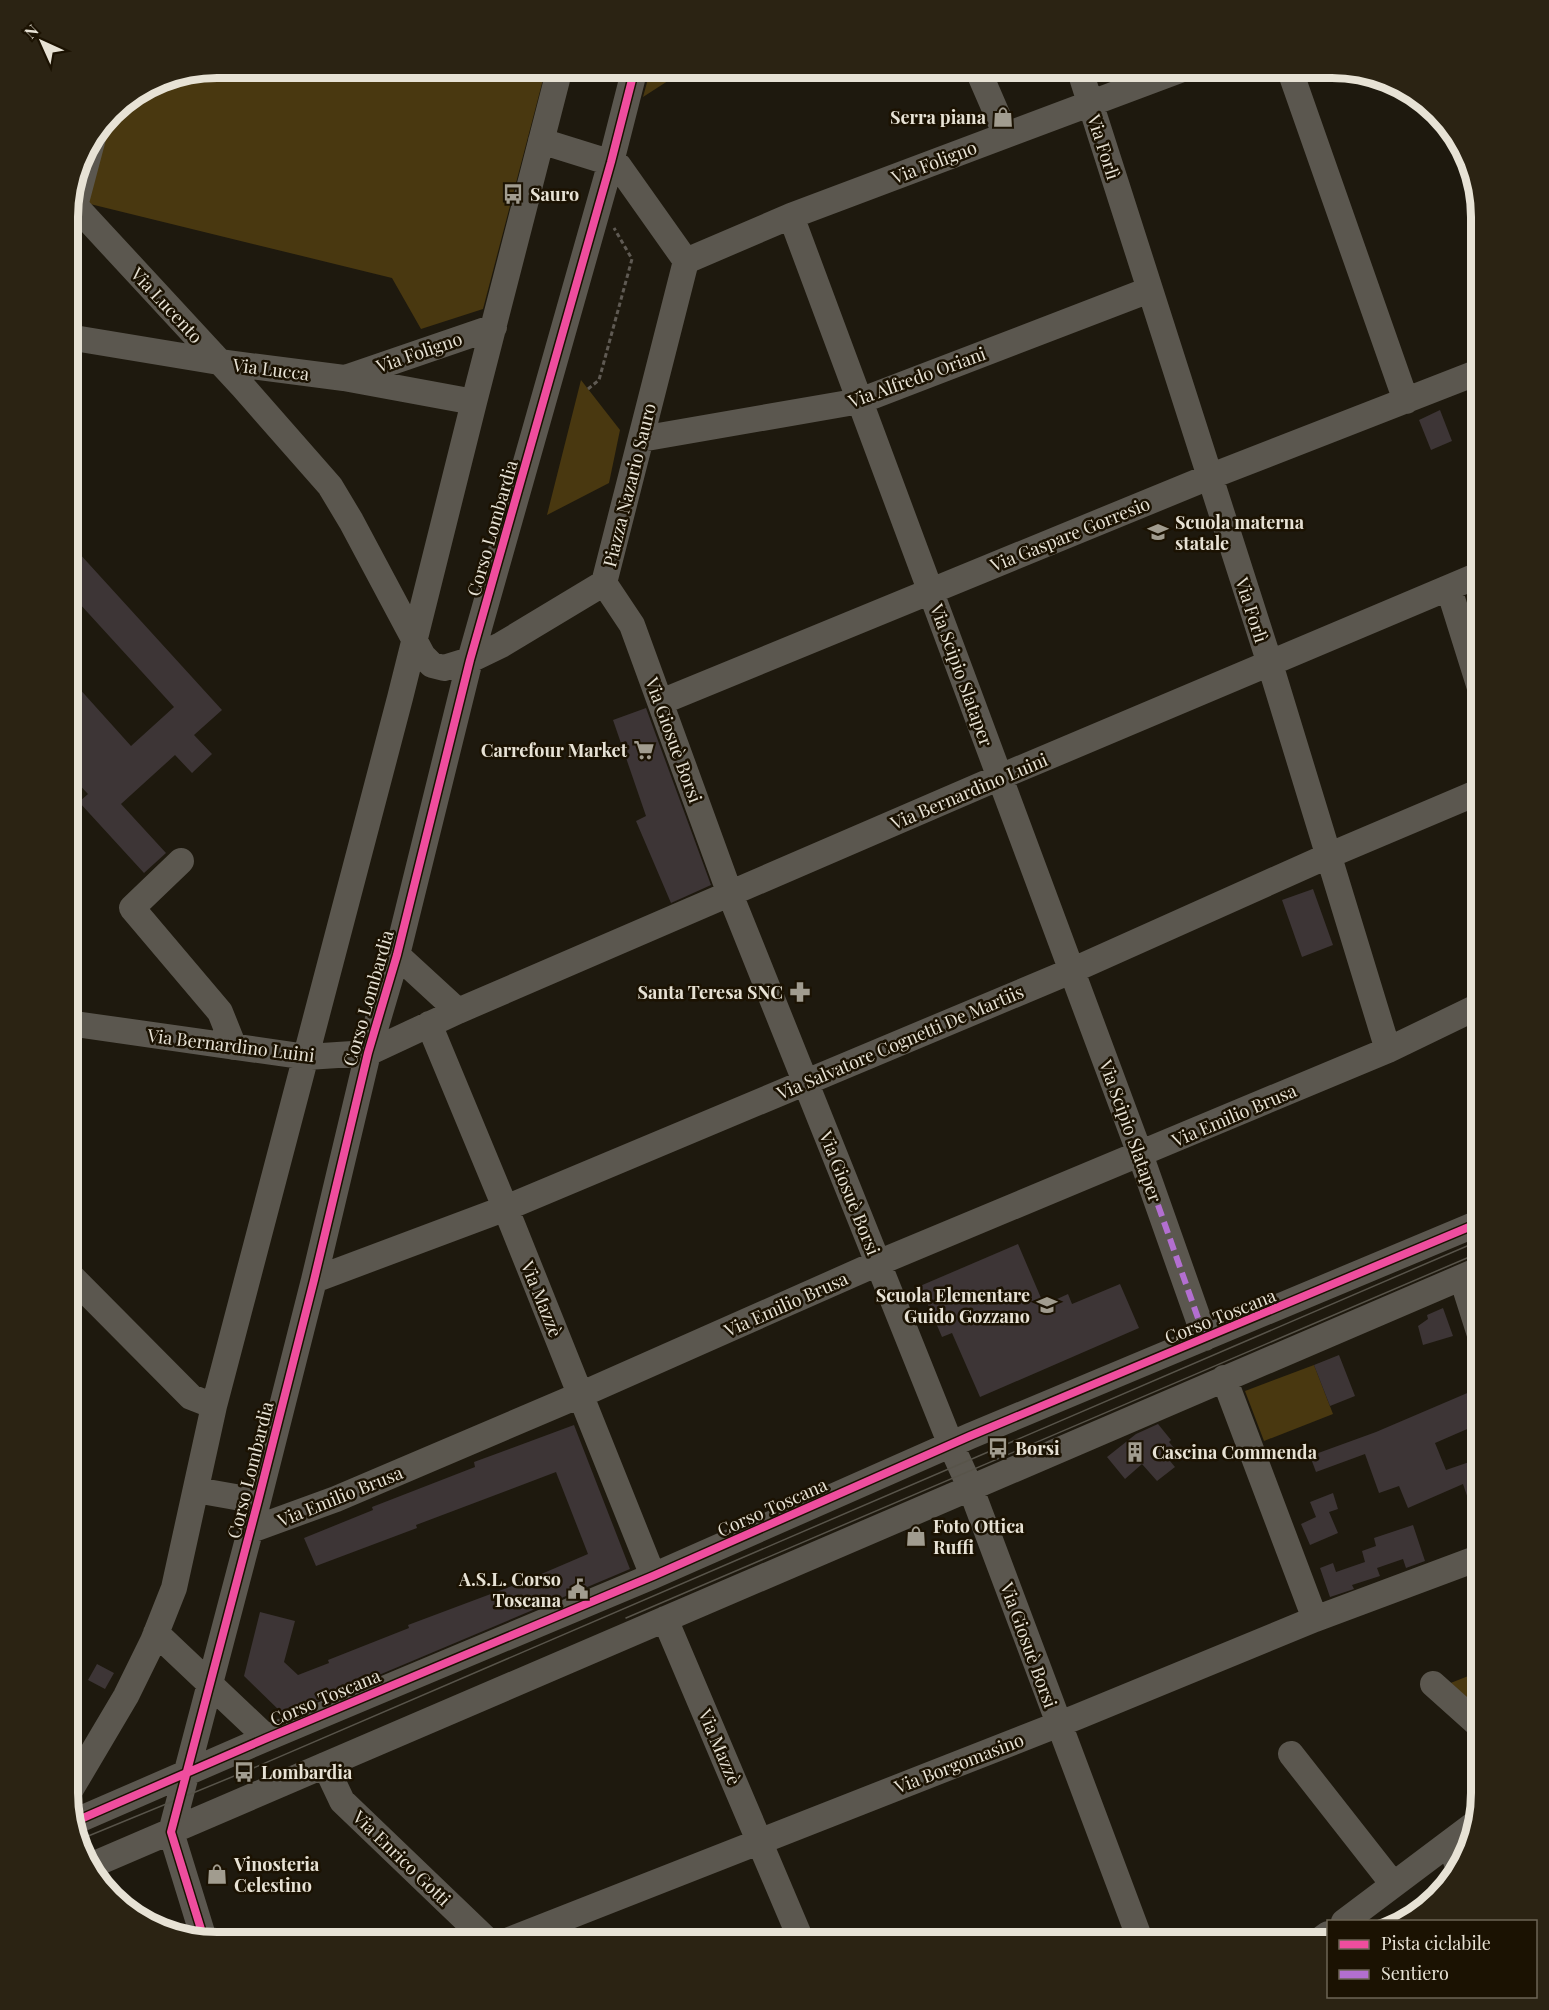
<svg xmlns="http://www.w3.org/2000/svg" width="1549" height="2010" font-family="'Playfair Display',serif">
<rect width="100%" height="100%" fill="#1e190e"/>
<!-- green -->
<path fill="#493810" d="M217,68H541L545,72L483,309L421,329L392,278L86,203L111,114L118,105L160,79Z
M651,68H688L643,97Z
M581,380L620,430L609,483L547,515Z
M1314,1365L1333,1414L1264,1441L1245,1391Z
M1481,1671V1719L1443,1686Z"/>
<!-- building -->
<path fill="#3d3536" d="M1440,410L1452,441L1431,450L1419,420Z
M68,541L222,710L194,735L212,754L192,773L175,755L121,804L166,853L144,873L79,802L88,794L68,773V676L131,746L174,707L68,591Z
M646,708L711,885L671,903L636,821L646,816L613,720Z
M1313,889L1333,945L1302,957L1282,900Z
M1018,1244L1044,1305L1068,1294L1072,1304L1120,1284L1139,1328L980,1397L952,1333L942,1337L920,1286Z
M1443,1308L1453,1336L1423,1345L1418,1326L1428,1319L1427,1315Z
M1339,1355L1355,1396L1330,1406L1314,1365Z
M1472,1391L1481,1415V1423L1435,1443L1446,1470L1481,1458V1531H1479L1463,1484L1408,1508L1399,1486L1379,1493L1365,1454L1316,1472L1310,1456L1376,1432Z
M1158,1424L1171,1440L1169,1442L1179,1454L1170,1461L1175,1467L1157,1481L1142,1464L1125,1479L1107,1457L1136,1434Z
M574,1425L630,1569L284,1715L244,1676L260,1612L295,1621L284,1662L298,1675L329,1663L328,1660L409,1628L408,1625L525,1581L588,1554L556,1472L416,1525L417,1528L316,1566L304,1538L373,1510L372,1507L475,1467L474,1462Z
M1333,1493L1338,1509L1329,1512L1338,1533L1310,1545L1301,1524L1316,1517L1310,1502Z
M1413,1525L1425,1561L1406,1568L1403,1559L1377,1568L1380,1576L1352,1585L1354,1589L1330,1597L1320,1568L1333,1563L1336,1572L1365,1562L1362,1551L1376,1546L1374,1538Z
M97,1664L114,1673L105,1689L88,1680Z"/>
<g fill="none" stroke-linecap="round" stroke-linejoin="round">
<!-- path -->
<path stroke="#5f5a53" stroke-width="3" stroke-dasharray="4.5 3" stroke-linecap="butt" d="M588,389L599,380L632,259L614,228"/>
<!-- minor -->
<path stroke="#5b574f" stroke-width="26" d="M977,68L1006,135
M1079,68L1270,664L1388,1050
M1289,68L1406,401
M70,200L243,387L330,486L351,521L423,656L432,665L444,668L470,660L501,645L604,583L686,261L618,165L541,141
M75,206L93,138
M791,216L1140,1154L1205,1338
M686,261L791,216L1185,68
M68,337L219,362L344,378L474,402
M348,377L494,327
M641,439L860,401L1149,290
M604,583L632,625L730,894L951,1445L971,1489L1141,1942
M1449,589L1481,691
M661,702L1209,477L1481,371
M181,861L132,908L220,1012L234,1047
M397,955L458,1011
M68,1023L307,1057L368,1053L458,1011L1000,777L1481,574
M429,1024L512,1224L653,1576
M68,1273L191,1397L214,1406
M1462,1278L1481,1338
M314,1280L506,1208L1071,971L1330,855L1481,791
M1224,1378L1315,1619
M196,1490L258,1501
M251,1530L336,1499L580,1395L878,1263L1388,1050L1481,1005
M665,1619L802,1942
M156,1633L267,1738
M1433,1684L1481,1727
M1291,1754L1393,1884
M325,1765L342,1801L489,1942
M68,1794L126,1696L153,1641L174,1588L214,1406L400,698L474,402L560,68
M76,1821L267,1738L653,1576L970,1436L1481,1222
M1450,1843L1459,1870
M90,1866L1481,1269
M1344,1922L1473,1825
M204,1939L171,1832L258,1501L314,1280L368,1053L397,955L470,660L611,162L635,68
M504,1942L1077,1717L1315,1619L1481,1557
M1317,1942L1328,1934"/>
<!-- tram -->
<path stroke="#58544a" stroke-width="1.5" d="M626,1618L1481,1252
M81,1839L244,1772L1481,1240"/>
<!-- quiet -->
<path stroke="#b36fd0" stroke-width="6" stroke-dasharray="12 6" stroke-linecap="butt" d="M1140,1154L1205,1338"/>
<!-- cycleway casing -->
<g stroke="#1b1202" stroke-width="11">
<path id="cycleway" d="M76,1821L267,1738L653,1576L970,1436L1481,1222
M204,1939L171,1832L258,1501L314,1280L368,1053L397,955L470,660L611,162L635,68"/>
</g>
<!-- cycleway -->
<use href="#cycleway" stroke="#ef4d9e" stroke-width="8"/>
</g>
<!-- icons -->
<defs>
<g id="shop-bare" transform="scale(1.62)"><path d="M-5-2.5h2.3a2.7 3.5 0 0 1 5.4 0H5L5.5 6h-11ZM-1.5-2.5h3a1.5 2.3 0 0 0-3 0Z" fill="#a19c8f" stroke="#1b1202" stroke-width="2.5" paint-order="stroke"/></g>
<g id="bus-bare" transform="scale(1.62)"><path d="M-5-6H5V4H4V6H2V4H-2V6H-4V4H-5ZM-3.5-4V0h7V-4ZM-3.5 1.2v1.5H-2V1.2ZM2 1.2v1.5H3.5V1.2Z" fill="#a19c8f" stroke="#1b1202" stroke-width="2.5" paint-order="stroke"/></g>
<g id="school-bare" transform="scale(1.62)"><path d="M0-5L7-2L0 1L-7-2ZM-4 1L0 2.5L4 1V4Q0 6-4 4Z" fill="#a19c8f" stroke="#1b1202" stroke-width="2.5" paint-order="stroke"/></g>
<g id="supermarket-bare" transform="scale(1.62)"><path d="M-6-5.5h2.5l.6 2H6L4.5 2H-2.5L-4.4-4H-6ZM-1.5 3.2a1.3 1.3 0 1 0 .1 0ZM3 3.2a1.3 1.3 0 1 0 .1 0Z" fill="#a19c8f" stroke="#1b1202" stroke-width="2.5" paint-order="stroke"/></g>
<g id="pharmacy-bare" transform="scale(1.62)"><path d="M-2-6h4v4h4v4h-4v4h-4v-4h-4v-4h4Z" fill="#a19c8f" stroke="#1b1202" stroke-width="2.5" paint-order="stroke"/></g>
<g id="building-bare" transform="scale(1.62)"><path d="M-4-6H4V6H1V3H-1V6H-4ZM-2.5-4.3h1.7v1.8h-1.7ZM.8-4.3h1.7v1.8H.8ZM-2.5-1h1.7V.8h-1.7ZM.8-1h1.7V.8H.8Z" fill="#a19c8f" stroke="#1b1202" stroke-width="2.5" paint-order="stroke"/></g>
<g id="civic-bare" transform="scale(1.62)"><path d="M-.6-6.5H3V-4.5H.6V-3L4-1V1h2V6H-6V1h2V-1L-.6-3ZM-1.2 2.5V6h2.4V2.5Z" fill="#a19c8f" stroke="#1b1202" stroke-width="2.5" paint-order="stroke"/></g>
</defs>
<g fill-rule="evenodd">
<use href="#shop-bare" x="1003" y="117"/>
<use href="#bus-bare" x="513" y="194"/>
<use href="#school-bare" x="1158" y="532"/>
<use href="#supermarket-bare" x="644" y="750"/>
<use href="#pharmacy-bare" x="800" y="992"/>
<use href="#school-bare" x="1047" y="1305"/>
<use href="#bus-bare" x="998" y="1448"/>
<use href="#building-bare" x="1135" y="1452"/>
<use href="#shop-bare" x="916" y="1536"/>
<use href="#civic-bare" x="578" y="1589"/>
<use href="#bus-bare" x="244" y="1772"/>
<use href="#shop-bare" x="217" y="1874"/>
</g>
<g text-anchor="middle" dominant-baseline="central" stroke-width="5" stroke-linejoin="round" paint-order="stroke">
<!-- poi labels -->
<g font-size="18" font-weight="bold" fill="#e7e2d5" stroke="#1b1202" text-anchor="start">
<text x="986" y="117" text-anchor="end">Serra piana</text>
<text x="530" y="194">Sauro</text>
<text x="1175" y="522">Scuola materna<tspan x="1175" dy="21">statale</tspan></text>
<text x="627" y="750" text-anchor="end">Carrefour Market</text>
<text x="783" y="992" text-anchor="end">Santa Teresa SNC</text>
<text x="1030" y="1295" text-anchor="end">Scuola Elementare<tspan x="1030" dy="21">Guido Gozzano</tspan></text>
<text x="1015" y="1448">Borsi</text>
<text x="1152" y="1452">Cascina Commenda</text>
<text x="933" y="1526">Foto Ottica<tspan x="933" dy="21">Ruffi</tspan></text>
<text x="561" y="1579" text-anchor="end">A.S.L. Corso<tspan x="561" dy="21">Toscana</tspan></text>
<text x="261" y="1772">Lombardia</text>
<text x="234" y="1864">Vinosteria<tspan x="234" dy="21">Celestino</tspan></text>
</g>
<!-- street labels -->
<g font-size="18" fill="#e7e2d5" stroke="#1b1202">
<text transform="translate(1104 147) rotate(72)">Via Forlì</text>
<text transform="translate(934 162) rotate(-21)">Via Foligno</text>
<text transform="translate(167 305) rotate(47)">Via Lucento</text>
<text transform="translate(419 352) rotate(-19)">Via Foligno</text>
<text transform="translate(271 369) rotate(7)">Via Lucca</text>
<text transform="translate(917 377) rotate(-20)">Via Alfredo Oriani</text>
<text transform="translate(629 485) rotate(-76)">Piazza Nazario Sauro</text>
<text transform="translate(492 528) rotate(-74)">Corso Lombardia</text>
<text transform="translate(1070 534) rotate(-22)">Via Gaspare Gorresio</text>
<text transform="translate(1252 610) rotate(72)">Via Forlì</text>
<text transform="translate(962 675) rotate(70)">Via Scipio Slataper</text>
<text transform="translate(674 740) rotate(70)">Via Giosuè Borsi</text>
<text transform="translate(969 791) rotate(-23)">Via Bernardino Luini</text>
<text transform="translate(368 998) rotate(-74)">Corso Lombardia</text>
<text transform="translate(900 1042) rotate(-23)">Via Salvatore Cognetti De Martiis</text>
<text transform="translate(231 1045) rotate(7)">Via Bernardino Luini</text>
<text transform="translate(1234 1115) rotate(-23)">Via Emilio Brusa</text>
<text transform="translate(1131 1131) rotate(70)">Via Scipio Slataper</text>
<text transform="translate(850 1193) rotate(68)">Via Giosuè Borsi</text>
<text transform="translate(542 1299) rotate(68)">Via Mazzè</text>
<text transform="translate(786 1304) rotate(-24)">Via Emilio Brusa</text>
<text transform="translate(1220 1316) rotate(-22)">Corso Toscana</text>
<text transform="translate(250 1470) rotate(-76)">Corso Lombardia</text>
<text transform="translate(340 1496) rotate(-22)">Via Emilio Brusa</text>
<text transform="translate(772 1507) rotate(-24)">Corso Toscana</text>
<text transform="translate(1029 1645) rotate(70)">Via Giosuè Borsi</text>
<text transform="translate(325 1697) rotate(-23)">Corso Toscana</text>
<text transform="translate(720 1747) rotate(67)">Via Mazzè</text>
<text transform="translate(959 1763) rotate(-21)">Via Borgomasino</text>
<text transform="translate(402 1858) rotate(44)">Via Enrico Gotti</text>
</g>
</g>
<!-- crop -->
<path d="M0 0H1549V2010H0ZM217 78H1332A139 139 0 0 1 1471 217V1793A139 139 0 0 1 1332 1932H217A139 139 0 0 1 78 1793V217A139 139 0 0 1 217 78Z" fill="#2b2313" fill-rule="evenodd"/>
<path fill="none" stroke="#e7e2d5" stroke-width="8" d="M217 78H1332A139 139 0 0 1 1471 217V1793A139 139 0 0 1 1332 1932H217A139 139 0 0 1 78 1793V217A139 139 0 0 1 217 78Z"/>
<!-- legend -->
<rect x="1327" y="1920" width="210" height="78" fill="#1b1202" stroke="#6d6556" stroke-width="1.5"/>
<rect x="1339" y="1940" width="30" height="9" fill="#ef4d9e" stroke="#6d6556" stroke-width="1.5"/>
<text x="1381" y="1950" font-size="18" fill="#e7e2d5">Pista ciclabile</text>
<rect x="1339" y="1970" width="30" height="9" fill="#b36fd0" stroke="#6d6556" stroke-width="1.5"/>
<text x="1381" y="1980" font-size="18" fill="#e7e2d5">Sentiero</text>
<!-- north arrow -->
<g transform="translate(42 42) rotate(315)" stroke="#1b1202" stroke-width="4.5" paint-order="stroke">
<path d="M0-4.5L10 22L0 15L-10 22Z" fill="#e7e2d5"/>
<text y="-9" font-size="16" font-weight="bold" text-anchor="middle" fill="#e7e2d5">N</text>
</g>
</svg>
